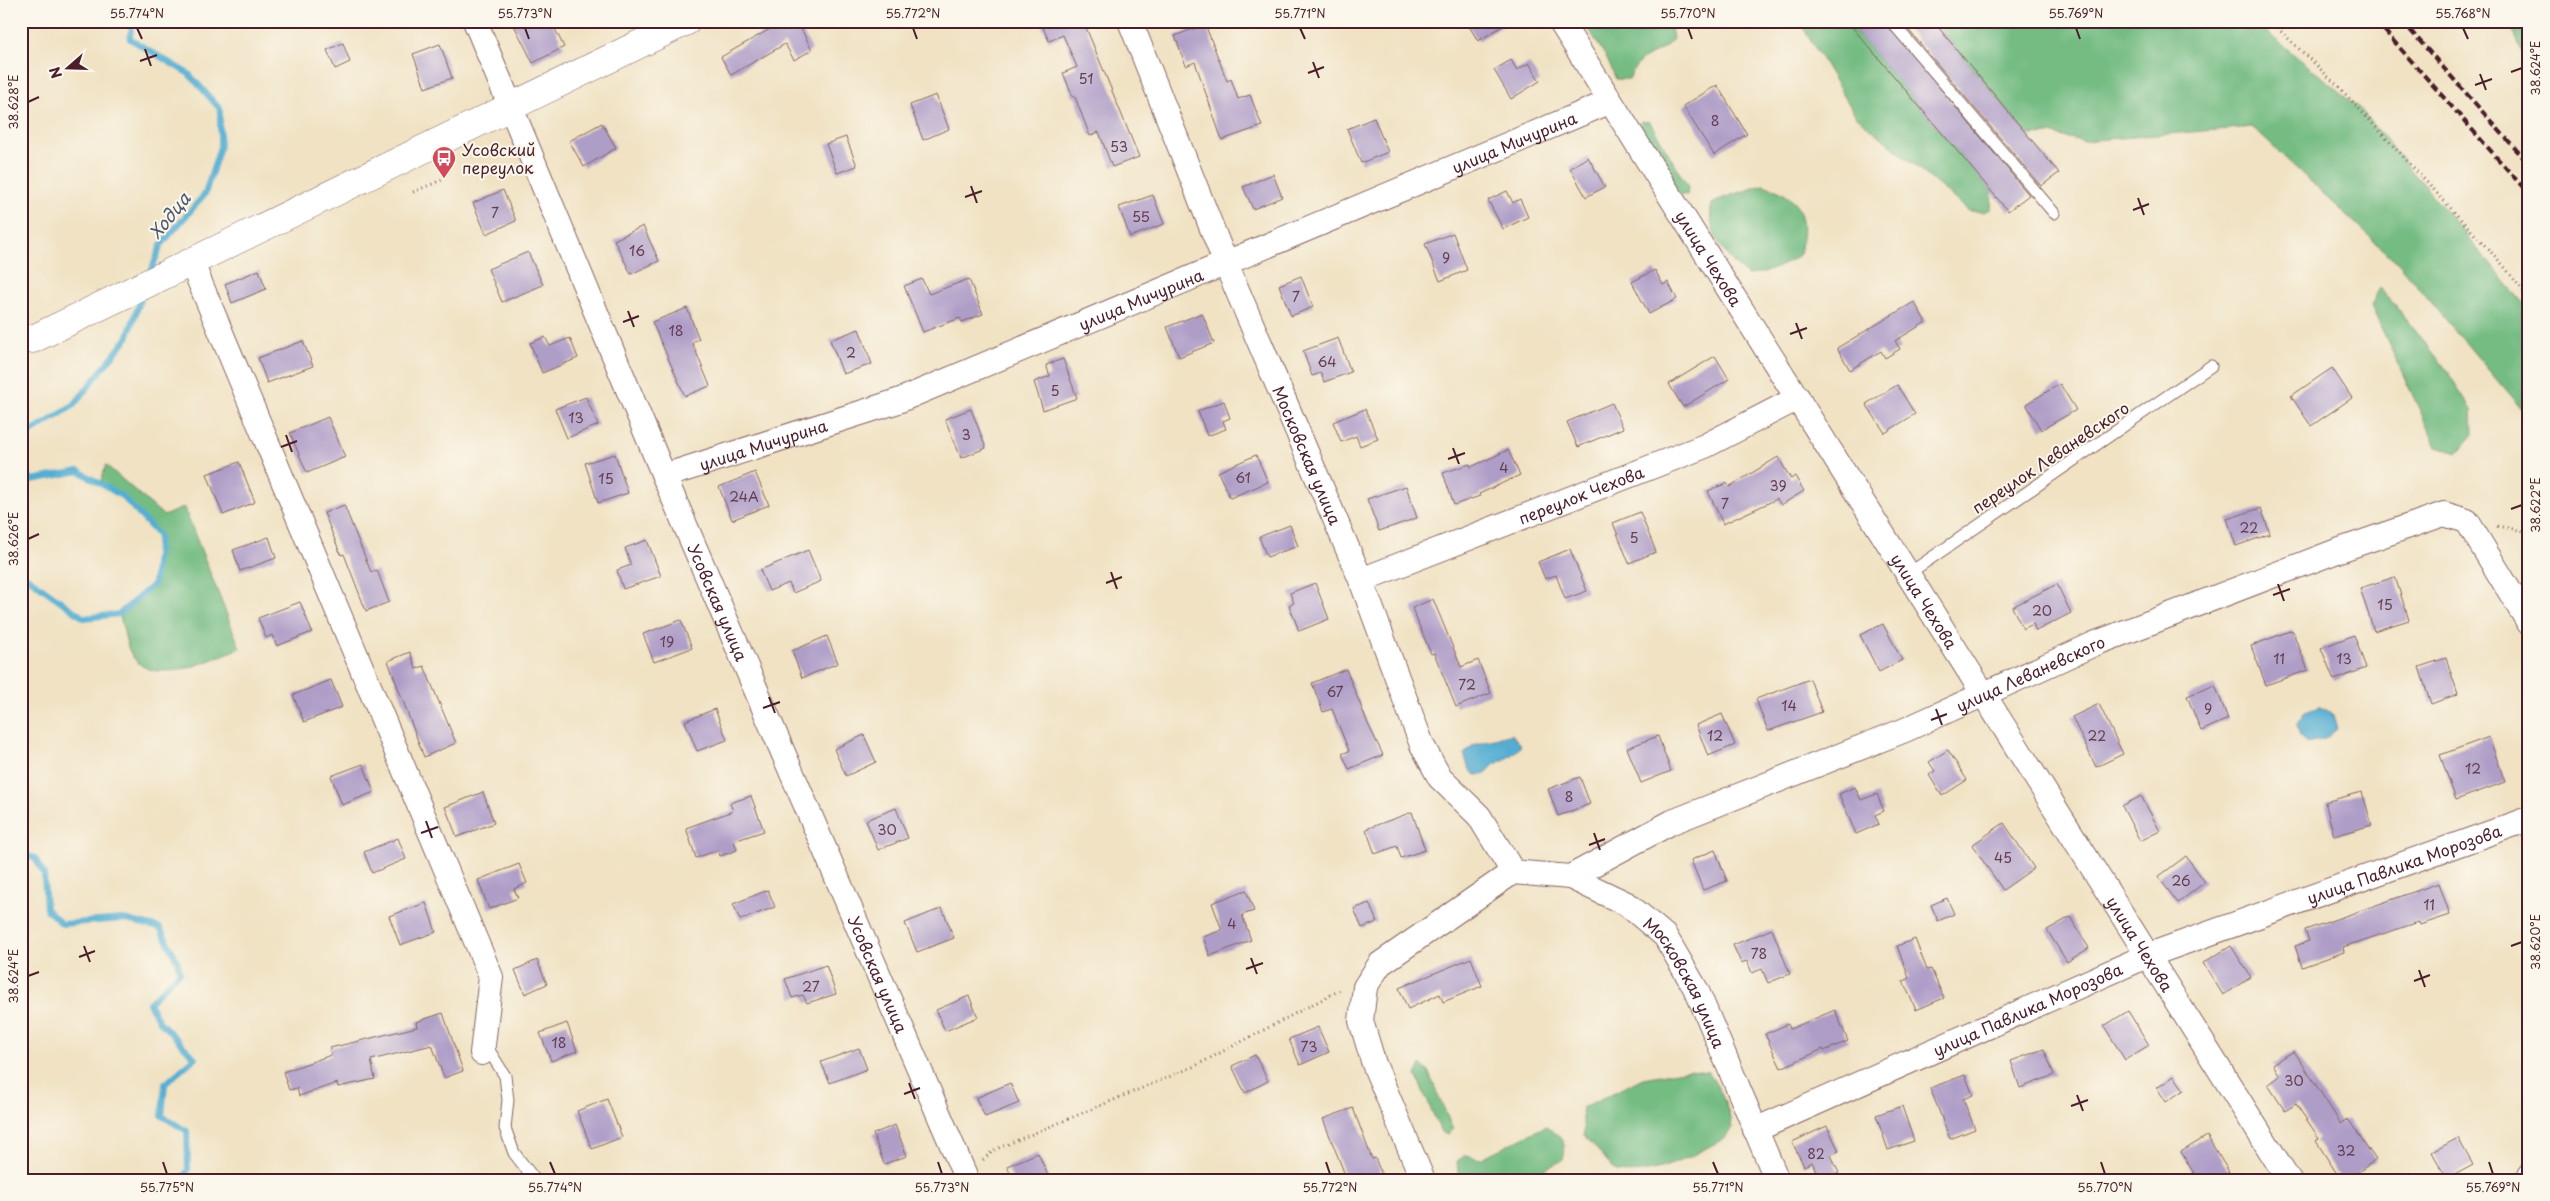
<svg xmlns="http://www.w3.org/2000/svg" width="2550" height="1201" font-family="'Playpen Sans',sans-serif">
<rect width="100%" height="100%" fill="#fbf7ec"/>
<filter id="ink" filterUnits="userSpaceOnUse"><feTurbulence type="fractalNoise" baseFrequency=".02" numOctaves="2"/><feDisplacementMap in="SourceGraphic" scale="10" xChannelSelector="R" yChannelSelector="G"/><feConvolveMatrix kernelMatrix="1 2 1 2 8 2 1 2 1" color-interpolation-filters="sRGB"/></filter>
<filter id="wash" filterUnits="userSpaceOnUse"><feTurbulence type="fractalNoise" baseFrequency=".0096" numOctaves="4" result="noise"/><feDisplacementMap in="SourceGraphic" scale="20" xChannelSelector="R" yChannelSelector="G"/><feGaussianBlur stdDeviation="1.12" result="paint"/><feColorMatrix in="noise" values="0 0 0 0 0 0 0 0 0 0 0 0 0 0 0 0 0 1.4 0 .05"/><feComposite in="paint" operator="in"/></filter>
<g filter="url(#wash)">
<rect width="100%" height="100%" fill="#f0e2c3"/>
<!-- forest -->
<path fill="#74bc83" stroke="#5f6e57" d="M1584,21H1670L1673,39C1656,59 1642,49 1629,79H1616L1606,57Z
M1799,21H1847L1992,192L1991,209L1983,212L1969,211L1856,116Z
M1933,21H2253L2357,106L2529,310V418L2399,264L2252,127L2083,141L2050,134L2028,135Z
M2509,21H2529V60L2522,52Z
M1641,121L1650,122L1688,187L1687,195L1679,194L1640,129Z
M1763,185C1802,197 1807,216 1800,254C1783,266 1769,273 1748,275C1727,260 1705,231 1712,204L1723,198Z
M2380,287L2443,365L2472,410L2473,434L2457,453L2437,447L2371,306Z
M106,465L164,516L184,507L240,648C211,659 156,689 133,657C124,644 125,628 119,614L154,584L159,536L123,497L100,484Z
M1421,1065L1428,1071L1453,1130L1448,1135L1441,1132L1416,1075Z
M1689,1070L1708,1072C1721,1090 1728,1106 1732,1128L1725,1138C1692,1156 1656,1177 1617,1172L1584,1135L1582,1108L1643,1078Z
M1546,1126C1560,1136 1568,1142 1563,1160C1535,1175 1486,1193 1458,1172L1457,1161L1466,1155L1480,1159Z"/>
<!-- water -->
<path fill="#54aed2" stroke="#4f667e" d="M2320,707L2332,713L2337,729L2325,739L2306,743L2301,738L2296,726L2305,712Z
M1512,734L1521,746C1513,755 1506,759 1495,764C1491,767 1487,773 1483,774C1470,779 1467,762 1464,754L1473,745Z"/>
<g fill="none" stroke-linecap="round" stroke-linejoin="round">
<!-- stream -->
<path stroke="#54aed2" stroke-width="6" d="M132,21L130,39L189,74L220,109V147L205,194L161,245L151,272
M21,457L28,434L73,406L127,338L142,296
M21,466L32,480L79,471L123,497L159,536L154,584L119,614L84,618L27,577L21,576
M21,854L35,858L44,874L46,909L62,924L122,919L160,928L177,960L180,972L149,1003L159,1021L195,1058L165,1084L162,1116L187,1131L188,1170L182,1180"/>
</g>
<g id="blocks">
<!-- building -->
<path fill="#ae9dc7" d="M512,21H551L564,47L533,63Z
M784,21H797L812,50L794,60L785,44L731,75L721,57Z
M1040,21H1094L1085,25L1139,157L1112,167L1099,132L1090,136L1075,97H1073L1063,73L1077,67L1063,35L1049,41Z
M1466,21H1511L1478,41Z
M1847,21H1884L2029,195L2008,211Z
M1901,21H1933L2059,173L2041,186Z
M1205,24L1227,81L1231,79L1238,99L1250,95L1262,126L1222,140L1195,62L1186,66L1175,36Z
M343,43L350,62L335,69L327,50Z
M440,44L452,78L425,88L413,54Z
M1511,60L1517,70L1529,63L1540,81L1511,99L1494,70Z
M1717,85L1747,134L1714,155L1683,106Z
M936,95L949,129L923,140L910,105Z
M1374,118L1388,152L1361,163L1347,129Z
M602,123L616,148L584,167L569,141Z
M846,137L857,166L837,173L826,144Z
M1588,157L1605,187L1586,197L1570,168Z
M1273,174L1282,197L1253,209L1243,187Z
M503,190L516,221L486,234L473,203Z
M1507,191L1513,203L1520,199L1528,217L1503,229L1488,200Z
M1153,195L1164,224L1130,237L1119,207Z
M643,226L659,261L631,274L614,240Z
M1453,233L1467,270L1440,281L1425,244Z
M528,252L543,285L502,302L488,269Z
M259,270L266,289L232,303L225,284Z
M1655,270L1663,285L1668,282L1677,299L1649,314L1632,282Z
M1301,276L1313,307L1291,316L1279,285Z
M922,279L929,294L969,279L983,314L962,322L960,318L923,332L904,286Z
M1914,302L1926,322L1895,341L1900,349L1885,358L1881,351L1850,370L1837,348Z
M687,308L699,339L692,342L710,386L685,396L652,322Z
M1202,313L1214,343L1179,357L1167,327Z
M859,329L872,364L843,374L830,340Z
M545,337L550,346L570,338L578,358L542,373L530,343Z
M1338,338L1351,372L1324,382L1321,373L1312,376L1303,351Z
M303,341L313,366L267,383L258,358Z
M1715,356L1729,379L1683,407L1669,384Z
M1063,359L1077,398L1043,410L1034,382L1050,376L1046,365Z
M2332,368L2352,398L2311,426L2291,396Z
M2060,384L2076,410L2041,430L2026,404Z
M1897,385L1915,414L1885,433L1866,404Z
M586,397L598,425L567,438L555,409Z
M1224,401L1230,418L1223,421L1226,429L1207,436L1198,411Z
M1612,403L1623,428L1578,447L1567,422Z
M971,409L986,448L961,458L945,419Z
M1365,409L1378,439L1360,446L1356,436L1341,442L1333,422Z
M328,417L345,457L307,473L290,433Z
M1508,450L1520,475L1479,494L1480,496L1454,505L1443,473L1470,464L1471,467Z
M615,454L628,493L598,503L585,463Z
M1256,455L1268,482L1230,498L1218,472Z
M1778,457L1791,479L1795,476L1804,491L1781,505L1777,499L1723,524L1708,491L1727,483L1729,487Z
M239,462L255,502L223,515L207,474Z
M755,472L769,505L732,520L719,487Z
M1406,486L1417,518L1379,531L1367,499Z
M344,505L371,572L377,570L389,602L366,611L344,554L341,555L324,513Z
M2261,508L2270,534L2236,546L2227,519Z
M1640,512L1656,552L1629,563L1613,523Z
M1290,525L1298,546L1267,557L1259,537Z
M269,537L276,558L240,571L233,550Z
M647,540L661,576L623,589L617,570L631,565L625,548Z
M1570,549L1587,591L1565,599L1556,575L1545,579L1538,562Z
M808,550L821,581L793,593L789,583L769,591L760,570Z
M2395,577L2409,620L2374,631L2360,588Z
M1315,583L1329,619L1299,631L1289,605L1294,603L1290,593Z
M2057,584L2071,613L2036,631L2033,624L2023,629L2012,607Z
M1433,599L1461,667L1478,660L1491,693L1456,707L1434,653L1431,654L1412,608Z
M300,602L312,632L277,646L272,635L266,638L258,618Z
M681,620L692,648L654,662L643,634Z
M1883,624L1902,660L1879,672L1860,635Z
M2292,630L2308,670L2266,685L2251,646Z
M2354,635L2366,668L2334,680L2321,648Z
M827,636L838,663L802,678L792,651Z
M410,652L416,669L424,666L456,743L424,757L388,661Z
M2446,658L2458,694L2431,704L2419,667Z
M1346,669L1368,724L1383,755L1349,769L1342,754L1349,751L1332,709L1323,712L1312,683Z
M1810,679L1822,712L1768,731L1756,699Z
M331,680L342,707L304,722L293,695Z
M2215,685L2228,719L2201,731L2187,696Z
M2099,704L2123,754L2096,767L2072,717Z
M715,709L727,740L697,751L685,721Z
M1722,714L1735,745L1708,756L1696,725Z
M864,735L876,762L846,776L834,749Z
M1658,736L1671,771L1641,783L1627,748Z
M2489,737L2505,782L2456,800L2440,755Z
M1948,750L1967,780L1942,796L1929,775L1935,771L1929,762Z
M363,764L374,792L342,805L331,776Z
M1580,777L1590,804L1558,816L1548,789Z
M1855,787L1861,800L1877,794L1884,811L1875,815L1879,824L1856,834L1839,794Z
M483,792L494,823L457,837L445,807Z
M2362,792L2372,825L2334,836L2325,802Z
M751,796L764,831L734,841L737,850L720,856L718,850L696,858L686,828L733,811L730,803Z
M2141,796L2160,831L2140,841L2122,806Z
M896,808L908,838L878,850L866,820Z
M1412,812L1425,850L1401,858L1397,846L1375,854L1366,829Z
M2004,823L2034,868L2003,890L1972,845Z
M398,838L406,859L372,873L364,852Z
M1715,850L1727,881L1703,890L1691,860Z
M2186,856L2205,882L2178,903L2158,877Z
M519,864L527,883L514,889L518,898L489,909L478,880Z
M2439,883L2450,915L2420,925L2419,922L2343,947L2344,952L2302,967L2295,946L2309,941L2305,930Z
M768,890L775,907L740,920L733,904Z
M1246,890L1254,911L1242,915L1251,940L1210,956L1203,937L1222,930L1212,903Z
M1947,898L1954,914L1938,921L1931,905Z
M426,903L436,932L400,945L389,916Z
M1369,903L1377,922L1362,928L1354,909Z
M942,908L954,938L917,952L905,923Z
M2070,917L2089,948L2067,962L2047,930Z
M1772,929L1790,974L1768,983L1762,969L1752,973L1747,961L1741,963L1733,945Z
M1915,939L1927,970L1931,969L1944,998L1916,1010L1903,981L1909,978L1897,946Z
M2231,946L2251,977L2223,995L2203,963Z
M1471,958L1482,986L1443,1002L1440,994L1408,1009L1399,988Z
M537,960L547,984L525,994L515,970Z
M826,965L836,994L807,1003L803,995L792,998L785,979Z
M969,996L978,1017L945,1031L936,1010Z
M1835,1010L1848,1041L1824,1051L1823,1049L1781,1068L1765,1034L1788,1024L1790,1029Z
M2128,1011L2149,1045L2125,1060L2104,1026Z
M443,1013L463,1071L444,1078L432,1045L371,1060L375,1079L338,1087L337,1083L299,1096L297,1088L289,1090L283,1072L331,1055L330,1048L417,1027L416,1022Z
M567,1023L577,1051L551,1061L540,1033Z
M1318,1027L1329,1052L1300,1065L1289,1039Z
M859,1048L867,1069L830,1083L821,1062Z
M2044,1049L2054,1075L2020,1088L2011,1061Z
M2294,1051L2341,1124L2348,1119L2376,1160L2346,1180H2341L2316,1141L2319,1138L2296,1104L2285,1111L2268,1085L2280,1076L2273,1064Z
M1255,1055L1268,1081L1245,1093L1232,1066Z
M1965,1075L1973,1095L1963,1099L1975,1129L1950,1139L1930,1088Z
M2174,1076L2184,1090L2166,1102L2157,1088Z
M1010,1083L1019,1103L985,1117L976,1098Z
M607,1099L622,1137L592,1149L577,1111Z
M1902,1106L1914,1141L1888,1150L1876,1115Z
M1353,1108L1372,1159L1375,1158L1384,1180H1347L1338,1157L1323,1119Z
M895,1125L907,1156L884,1164L873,1134Z
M1827,1126L1839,1151L1831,1155L1839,1173L1820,1180L1812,1162L1804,1166L1792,1142Z
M2207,1136L2229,1172L2216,1180H2198L2181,1152Z
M2458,1138L2473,1165L2447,1179L2432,1152Z
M1038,1153L1050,1180H1013L1007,1166Z"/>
</g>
</g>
<g filter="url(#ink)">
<use href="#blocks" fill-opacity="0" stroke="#846360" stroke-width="1"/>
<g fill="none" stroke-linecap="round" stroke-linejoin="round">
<!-- lane casing -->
<g stroke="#846360" stroke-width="13">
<path id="lane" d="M1891,21L2054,213
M1908,574L2211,366
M485,1044L505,1076L508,1100L505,1128L514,1153L535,1180
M2520,1180L2524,1171"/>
</g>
<!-- street casing -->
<g stroke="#846360" stroke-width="26">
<g id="street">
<path id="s1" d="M475,21L664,476L967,1180"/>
<path id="s2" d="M1130,21L1226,264L1361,580L1422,745L1440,778L1479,816L1513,872"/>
<path id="s3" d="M1560,21L2289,1180"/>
<path d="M191,261L491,977L482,1053"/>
<path id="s4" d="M664,476L898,401L1609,102"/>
<path id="s5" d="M1361,580L1705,446L1798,398"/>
<path id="s6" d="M1570,877L1672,822L1905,730L2094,644L2337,551L2444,514L2467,521L2529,623"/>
<path id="s7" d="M1755,1130L2149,955L2529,819"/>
<path id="s8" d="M1423,1180L1374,1064L1361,1021L1365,987L1380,964L1513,872L1570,877L1627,904L1665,936L1697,991L1777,1180"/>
</g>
</g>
<!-- secondary casing -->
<g stroke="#846360" stroke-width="29">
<path id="secondary" d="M21,339H33L687,21"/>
</g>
<!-- path -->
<path stroke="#846360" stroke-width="3" stroke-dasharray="1 4" stroke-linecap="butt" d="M2270,21L2339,87L2503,265L2529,299
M413,192L444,179
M2497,526L2529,532
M983,1160L994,1150L1195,1066L1342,989"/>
<!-- lane -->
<use href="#lane" stroke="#fff" stroke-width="11"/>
<!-- street -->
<use href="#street" stroke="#fff" stroke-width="24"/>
<!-- secondary -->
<use href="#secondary" stroke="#fff" stroke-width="28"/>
<!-- rail -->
<path stroke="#4a1f2b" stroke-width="4" stroke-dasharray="8 4" stroke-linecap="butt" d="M2376,21L2529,194
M2402,21L2529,164"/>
</g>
</g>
<!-- ticks -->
<path fill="none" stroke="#4a1f2b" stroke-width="2" d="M137,28L142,39M525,28L529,39M913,28L917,39M1300,28L1305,39M1688,28L1692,39M2076,28L2080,39M2463,28L2468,39M145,49L151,66M140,61L157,55M1313,62L1319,78M2511,72L2522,68M1308,73L1324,67M2480,74L2486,90M2475,85L2492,79M28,102L39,97M971,186L977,203M965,197L982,191M2138,198L2144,215M2133,210L2149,204M628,311L634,327M623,322L639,316M1796,323L1802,339M1790,334L1807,328M286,435L292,452M281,447L297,441M1453,448L1459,464M1448,459L1465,453M2511,509L2522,505M28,539L39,534M1111,572L1117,589M1106,583L1122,577M2278,584L2284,601M2273,595L2290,589M769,697L775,713M763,708L780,702M1936,709L1942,725M1931,720L1947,714M426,821L432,838M421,833L438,827M1594,833L1600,850M1589,845L1605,839M84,946L90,962M2511,946L2522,942M79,957L95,951M1251,958L1257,974M1246,969L1263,963M2419,970L2425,987M28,976L39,972M2414,981L2430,975M909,1083L915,1099M904,1094L920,1088M2077,1095L2083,1111M2071,1106L2088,1100M163,1162L167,1174M550,1162L555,1174M938,1162L942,1174M1326,1162L1330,1174M1713,1162L1718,1174M2101,1162L2105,1174M2489,1162L2493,1174"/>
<!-- icons -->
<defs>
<g id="bus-pin" transform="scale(1.25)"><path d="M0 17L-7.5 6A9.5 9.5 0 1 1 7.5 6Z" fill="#d1495b" stroke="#fbf7ec"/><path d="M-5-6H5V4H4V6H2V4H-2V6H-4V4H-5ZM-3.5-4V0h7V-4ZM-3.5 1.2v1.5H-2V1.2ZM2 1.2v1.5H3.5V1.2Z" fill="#fff"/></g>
</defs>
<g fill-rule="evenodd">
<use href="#bus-pin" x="444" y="158"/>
</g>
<g text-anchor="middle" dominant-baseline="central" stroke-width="4" stroke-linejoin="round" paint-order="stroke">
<!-- number labels -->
<g font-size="14" fill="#633e52">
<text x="1086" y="78">51</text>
<text x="1715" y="120">8</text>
<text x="1119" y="146">53</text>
<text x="495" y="212">7</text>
<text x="1141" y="216">55</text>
<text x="637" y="250">16</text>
<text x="1446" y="257">9</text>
<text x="1296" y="296">7</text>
<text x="676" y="330">18</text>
<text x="851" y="352">2</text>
<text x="1327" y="361">64</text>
<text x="1055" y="390">5</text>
<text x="576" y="417">13</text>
<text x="966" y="434">3</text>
<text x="1504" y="467">4</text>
<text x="1243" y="477">61</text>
<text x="606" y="478">15</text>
<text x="1778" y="485">39</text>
<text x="744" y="496">24А</text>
<text x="1725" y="503">7</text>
<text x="2249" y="527">22</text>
<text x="1634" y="537">5</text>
<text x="2385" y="604">15</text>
<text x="2042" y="610">20</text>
<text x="667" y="641">19</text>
<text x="2279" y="658">11</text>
<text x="2344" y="658">13</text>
<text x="1467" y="684">72</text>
<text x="1335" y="691">67</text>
<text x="1789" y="705">14</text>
<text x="2208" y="708">9</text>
<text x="1715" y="735">12</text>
<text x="2097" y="735">22</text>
<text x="2473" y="768">12</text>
<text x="1569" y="796">8</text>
<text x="887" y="829">30</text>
<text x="2003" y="857">45</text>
<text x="2181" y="880">26</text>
<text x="2429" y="904">11</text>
<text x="1232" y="923">4</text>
<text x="1759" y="953">78</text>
<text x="811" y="986">27</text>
<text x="559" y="1042">18</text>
<text x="1309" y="1046">73</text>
<text x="2294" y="1080">30</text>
<text x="2346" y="1150">32</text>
<text x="1816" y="1153">82</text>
</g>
<!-- street labels -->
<g font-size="16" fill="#4a1f2b" stroke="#fbf7ec">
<text stroke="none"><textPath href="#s4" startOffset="914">улица Мичурина</textPath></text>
<text stroke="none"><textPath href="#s3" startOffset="280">улица Чехова</textPath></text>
<text stroke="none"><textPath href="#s4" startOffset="509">улица Мичурина</textPath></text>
<text stroke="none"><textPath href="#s4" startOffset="104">улица Мичурина</textPath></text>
<text stroke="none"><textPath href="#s2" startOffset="469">Московская улица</textPath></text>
<text transform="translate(2050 457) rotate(-34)">переулок Леваневского</text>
<text stroke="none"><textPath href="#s5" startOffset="236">переулок Чехова</textPath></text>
<text stroke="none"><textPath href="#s3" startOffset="685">улица Чехова</textPath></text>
<text stroke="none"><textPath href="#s1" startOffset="630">Усовская улица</textPath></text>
<text stroke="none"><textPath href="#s6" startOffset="504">улица Леваневского</textPath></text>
<text stroke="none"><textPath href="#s7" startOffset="702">улица Павлика Морозова</textPath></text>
<text stroke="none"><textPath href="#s3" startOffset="1090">улица Чехова</textPath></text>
<text stroke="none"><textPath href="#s1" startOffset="1035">Усовская улица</textPath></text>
<text stroke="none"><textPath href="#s8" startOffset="614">Московская улица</textPath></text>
<text stroke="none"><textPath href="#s7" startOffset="298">улица Павлика Морозова</textPath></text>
</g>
<!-- poi labels -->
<g font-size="16" fill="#4a1f2b" stroke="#fbf7ec" text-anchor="start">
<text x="462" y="149">Усовский<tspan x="462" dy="18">переулок</tspan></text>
</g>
<!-- water labels -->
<g font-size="18" font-style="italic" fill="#4e586e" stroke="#fbf7ec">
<text transform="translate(169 215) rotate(-51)">Ходца</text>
</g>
</g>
<!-- margin -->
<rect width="2550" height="1201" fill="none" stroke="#fbf7ec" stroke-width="55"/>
<!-- north arrow -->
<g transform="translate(68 68) rotate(250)" stroke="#fbf7ec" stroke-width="4" paint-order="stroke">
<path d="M0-4L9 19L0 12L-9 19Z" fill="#4a1f2b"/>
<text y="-8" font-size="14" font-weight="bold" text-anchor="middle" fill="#4a1f2b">N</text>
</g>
<rect x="28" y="28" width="2494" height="1146" fill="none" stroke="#4a1f2b" stroke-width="2"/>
<g font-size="12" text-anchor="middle" fill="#4a1f2b">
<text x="137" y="18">55.774°N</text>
<text x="525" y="18">55.773°N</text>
<text x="913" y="18">55.772°N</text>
<text x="1300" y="18">55.771°N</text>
<text x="1688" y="18">55.770°N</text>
<text x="2076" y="18">55.769°N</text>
<text x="2463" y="18">55.768°N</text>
<text transform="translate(2536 68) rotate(-90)" y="4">38.624°E</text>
<text transform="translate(14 102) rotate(-90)" y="4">38.628°E</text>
<text transform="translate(2536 505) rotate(-90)" y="4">38.622°E</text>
<text transform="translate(14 539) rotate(-90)" y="4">38.626°E</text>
<text transform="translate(2536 942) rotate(-90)" y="4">38.620°E</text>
<text transform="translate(14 976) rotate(-90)" y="4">38.624°E</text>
<text x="167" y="1192">55.775°N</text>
<text x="555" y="1192">55.774°N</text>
<text x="942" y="1192">55.773°N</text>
<text x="1330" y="1192">55.772°N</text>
<text x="1718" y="1192">55.771°N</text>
<text x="2105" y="1192">55.770°N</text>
<text x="2493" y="1192">55.769°N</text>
</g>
</svg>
